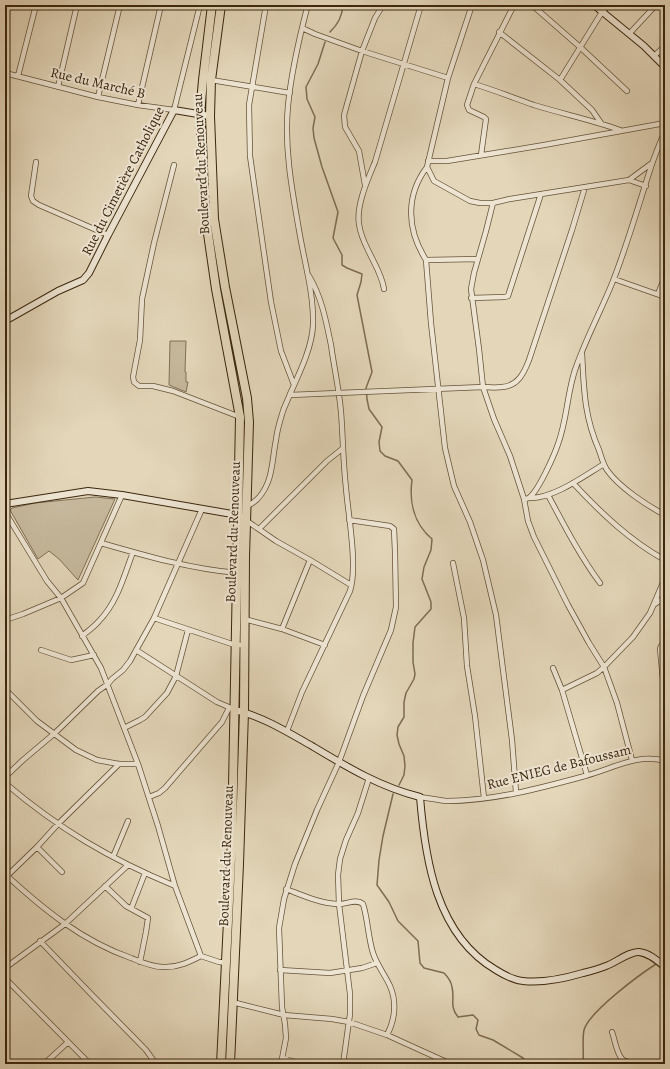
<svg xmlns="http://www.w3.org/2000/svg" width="670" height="1069" font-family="Alegreya,serif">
<rect width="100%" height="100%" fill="#e3d6b9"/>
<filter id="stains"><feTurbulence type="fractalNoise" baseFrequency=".005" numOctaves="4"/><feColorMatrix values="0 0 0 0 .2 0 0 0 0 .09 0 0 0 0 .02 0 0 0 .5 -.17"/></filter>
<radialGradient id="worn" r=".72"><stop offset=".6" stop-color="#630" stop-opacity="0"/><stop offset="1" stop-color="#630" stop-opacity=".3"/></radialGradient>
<!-- green -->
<path fill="#c6b89c" stroke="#807055" d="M170,341H186L185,372H186V382H188L186,392L169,385Z
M95,497L115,499L78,580L59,559L49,551L38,559L10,510L12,508L35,503Z"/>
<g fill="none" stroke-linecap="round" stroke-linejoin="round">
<!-- stream -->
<path stroke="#7e6c52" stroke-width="1.5" d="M330,32C338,24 342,17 343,5
M325,42L318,64L306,87L307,99L315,117L313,128L314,138L322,167L338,212L333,238L342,255V265L347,268L362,274L361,282L357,295L372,372L366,388L367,399L369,409L382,427L379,442L380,451L385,456L398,461L412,480C409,502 414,524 432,539L431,550L424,567L422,579L431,602V609L415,627L413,643V662L415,674L414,679L406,693L404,702V717L398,727L397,735L399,744L404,756L405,766L404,775L399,785
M393,794L383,836L379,860L377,885L389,902L398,921L418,941L420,963L424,968L444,973C448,977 451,981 452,987C455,999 449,1006 458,1017L473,1015L478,1020L476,1029L479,1035L493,1040L523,1058L527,1063L534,1064
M663,959L665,958
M583,1064C584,1054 582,1040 584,1030C589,1012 639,975 656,964"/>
<!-- street casing -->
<g stroke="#655339" stroke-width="6">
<path id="street" d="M266,5L249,105L250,156L271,302L281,351L294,385
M472,5L448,78L427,167L434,181L470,201L480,203H493L510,199L629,180L652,163
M532,5L580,47L627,91
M302,28L315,34L362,51L448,78
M499,32L560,80L592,110L601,123
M629,34L656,5
M654,56L665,46
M5,73L98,97L138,105L174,110L200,5
M18,76L36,5
M211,80L290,93
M560,80L602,12L609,5
M474,84C494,90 514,98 534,105C563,114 592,120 620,130
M58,87L77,5
M98,97L120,5
M138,105L161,5
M481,155L486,119L484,117L469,110L467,105L474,84L514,5
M428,161H447L544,145L665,123
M36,162L31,196L33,201L39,205L108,235
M174,165L154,243L142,299L140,340L133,377L134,382L139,386H153L173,391L240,417
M629,180L646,186
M365,185L359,151L345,127L344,115L362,51L375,18L383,5
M493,203L486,231L474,273L471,289L479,349L483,387L494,419L510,456L524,499L528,521L534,537L568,605L589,643L604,667L617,703L632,760
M478,259L426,260L431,323L445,448L454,486L470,522L483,560L496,615L512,740L516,792
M426,260C407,230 405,196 427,167
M614,279L665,297
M384,289C382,275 374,263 368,250C364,242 360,232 359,224C356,205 368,179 375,162L421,5
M658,294L665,276
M471,298L505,297L508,296L541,194
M582,353C584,389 584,416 599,450C601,456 603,464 607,470C619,487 646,505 665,515
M290,395L483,387C489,387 496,388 502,387C518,386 524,373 529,360L572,230L585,187
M573,483C600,512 630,541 665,560
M548,495C564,525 580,556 600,583
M529,498C553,499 584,476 604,464
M524,499C526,499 529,498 530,497C539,489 554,456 558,444C567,420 567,394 575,370C585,340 601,311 613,281C628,243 639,203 652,164C656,152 661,141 665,130
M247,506C257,502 264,492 268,482C273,469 273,454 276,440C277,430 280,421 283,411C285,405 288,400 290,394C299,374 312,348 313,325C314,293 304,261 299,230C292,190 284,147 288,106C291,74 299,39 307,8L309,5
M5,512L47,581L61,598L101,668L138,764L158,826L175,886L201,956L219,962L227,963
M247,521L276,541L310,560L351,585
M259,529L327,461L342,449
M101,543C146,556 191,569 238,573
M453,563L464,618L467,666L475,716L484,798
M655,604L665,597
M154,618L235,645H244
M244,619L282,629L325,645
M5,620L23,614L61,598L83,583L122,495
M282,629L310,560
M82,636C88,631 94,627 99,621C117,603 124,576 133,552
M665,642L661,646L660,649L663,680L665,690
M41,650L71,660L94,655
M136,650L217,702L231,708
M553,668L562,690L587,775
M5,689L37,721L76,750L97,760L119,764H138
M562,690L597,673L604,667L633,637L650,613L665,578
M124,728L140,720L145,717L167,693L176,676L188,630
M287,731L302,692L350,591C358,566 348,514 346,488C343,462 343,437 341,412C339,389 334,367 331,345C326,321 322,298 309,276
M5,777L23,760L55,733L98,691L108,684L112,679L123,670L130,661L154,618L202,509
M5,783C59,829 110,859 175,886
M149,797L159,793L165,788L222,722L229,708
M420,797C428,798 438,800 447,801C493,801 541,788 585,776C612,769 637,753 665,761
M113,857L128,821
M62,872L37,847L58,824L119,764
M5,874C43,909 82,941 131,958C141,962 152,967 163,967C177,968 189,962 201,956
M7,876L37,847
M105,886L126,906L148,918L146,932L140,962
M286,889C302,895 319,903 337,904C345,905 356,898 363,904C368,920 368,937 373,953C377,965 385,975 390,986C397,1002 395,1020 387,1035
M131,909L145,873
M40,941L93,996L146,1050L156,1064
M5,968L65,924L128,865
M280,970L330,973L362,968L377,963
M5,978L90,1064
M232,1002L284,1015L332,1019L349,1022L387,1035L451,1064
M612,1032C615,1040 616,1052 622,1059C628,1066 656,1062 665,1062
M282,1058L302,1064
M44,1064L67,1043
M281,1064L286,1038L285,1024L282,1007L279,928L284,899L295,864L317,810L339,762L363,696L391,630L396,607L395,552L394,529L390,526L349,520
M343,1064L350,1014V994L339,904L338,875L340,859L346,840L358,813L369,778"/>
</g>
<!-- secondary casing -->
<g stroke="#3b270e" stroke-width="8">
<path id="secondary" d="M594,5L644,46L665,67
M5,321L58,291L83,280L89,273L108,235L174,110L210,116
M5,504L88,491L122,495L238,515L242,517
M239,711C265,718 289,733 312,746C347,767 380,787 420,797C425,859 436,935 496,970C504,975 513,980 523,981C541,983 566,978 583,973C591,971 599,969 606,966C615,963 630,951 639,952C649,953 658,961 665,967"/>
</g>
<!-- highway casing -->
<g stroke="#3b270e" stroke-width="10">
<path id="highway" d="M212,5L203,80L200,114L206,220L216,289L240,417L232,839L221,1064
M221,5L211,80L210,116L214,219L225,287L247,398L249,422L245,557L244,712L239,864L230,1064"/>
</g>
<!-- street -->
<use href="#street" stroke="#ede4d2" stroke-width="4.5"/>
<!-- secondary -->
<use href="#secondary" stroke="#ede4d2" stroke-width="6"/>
<!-- highway -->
<use href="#highway" stroke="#e3d6b9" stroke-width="8"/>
</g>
<g text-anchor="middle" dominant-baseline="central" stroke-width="4" stroke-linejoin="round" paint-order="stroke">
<!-- street labels -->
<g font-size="14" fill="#3b270e" stroke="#ede4d2">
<text transform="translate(98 83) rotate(13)">Rue du Marché B</text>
<text transform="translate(201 164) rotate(-93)">Boulevard du Renouveau</text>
<text transform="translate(123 181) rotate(-63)">Rue du Cimetière Catholique</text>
<text transform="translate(233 532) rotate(-88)">Boulevard du Renouveau</text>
<text transform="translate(559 767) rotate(-14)">Rue ENIEG de Bafoussam</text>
<text transform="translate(226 856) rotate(-88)">Boulevard du Renouveau</text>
</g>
</g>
<!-- margin -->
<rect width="670" height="1069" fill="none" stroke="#e3d6b9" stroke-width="20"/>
<rect x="6" y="6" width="658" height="1057" fill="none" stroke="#3b270e" stroke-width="2"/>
<rect x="10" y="10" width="650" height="1049" fill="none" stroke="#3b270e"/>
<rect width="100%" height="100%" filter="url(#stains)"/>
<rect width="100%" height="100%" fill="url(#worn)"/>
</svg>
